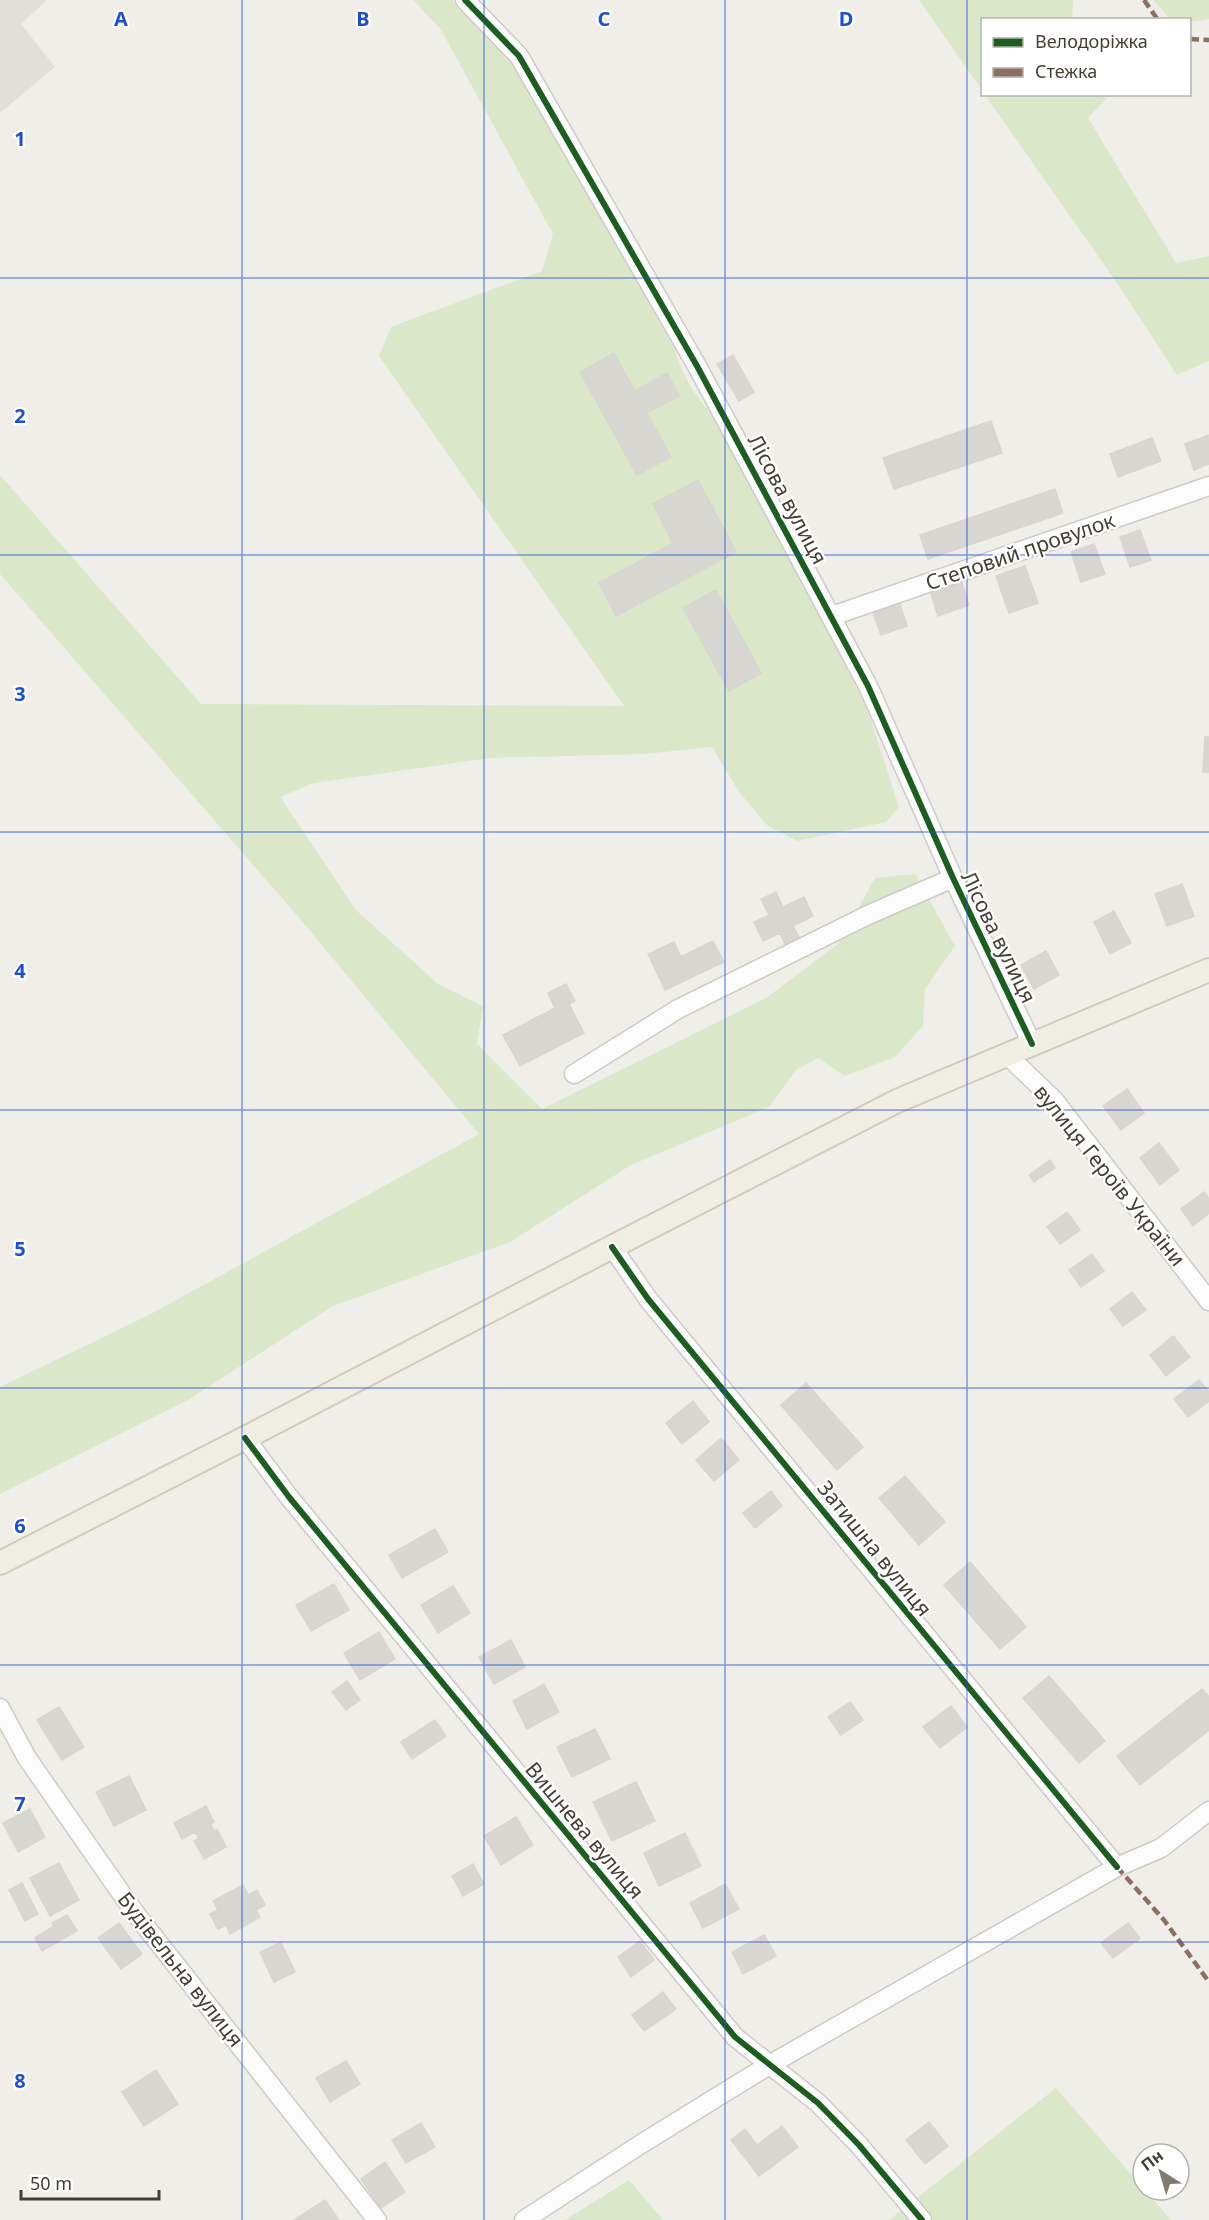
<svg xmlns="http://www.w3.org/2000/svg" width="1209" height="2220" font-family="'Noto Sans',sans-serif">
<rect width="100%" height="100%" fill="#efeee8"/>
<!-- industrial -->
<path fill="#e2dfd9" d="M0,0H47L21,24L55,67L0,113Z"/>
<!-- green -->
<path fill="#dae8c9" d="M413,0H452L514,61L674,347C683,379 697,399 720,423L867,708L899,807L886,822L797,841L767,825L739,792L712,747L645,754L490,758L314,783L280,797L356,910L438,984L483,1006L477,1044L542,1109L766,998L839,943L875,878L915,874L955,946L925,989L923,1026L895,1057L845,1076L818,1058L796,1070L769,1107L631,1165L510,1242L333,1306L188,1400L0,1494V1387L147,1316L479,1134L301,920L0,574V475L201,704L624,706L379,356L391,327L542,271L553,234L440,28Z
M919,0H1073L1072,19L982,20V90Z
M1153,0H1209V19L1190,22V20L1170,19Z
M985,95H1110L1088,118L1176,263L1209,256V361L1177,375L1119,286Z
M1056,2088L1171,2220H889Z
M629,2180L663,2220H565Z"/>
<!-- building -->
<path fill="#d8d6d1" stroke="#d7d5ce" stroke-width="1.5" d="M614,353L635,391L667,373L679,396L647,413L671,457L637,475L580,372Z
M733,355L754,392L739,401L717,364Z
M991,421L1002,453L894,489L883,458Z
M1209,435V464L1194,470L1185,444Z
M1152,438L1161,461L1118,477L1110,454Z
M698,480L736,552L616,616L599,583L673,543L653,504Z
M1055,489L1063,513L928,559L920,535Z
M1140,530L1151,560L1130,567L1120,537Z
M1094,544L1105,574L1081,582L1071,552Z
M1025,566L1038,603L1009,613L996,576Z
M962,583L969,605L938,616L931,594Z
M716,590L761,673L729,691L683,608Z
M900,604L907,626L881,635L873,613Z
M1205,737H1209V772H1203Z
M1182,884L1194,916L1167,926L1155,894Z
M776,892L783,907L804,897L813,916L793,926L800,939L786,946L780,933L763,941L754,922L769,915L761,899Z
M1114,911L1131,943L1110,954L1094,922Z
M713,941L724,962L665,990L648,954L674,942L681,957Z
M1046,951L1059,975L1034,989L1021,965Z
M566,984L575,1001L569,1004L584,1033L520,1066L503,1035L555,1008L548,993Z
M1127,1089L1144,1113L1121,1130L1103,1106Z
M1159,1143L1179,1170L1160,1185L1140,1158Z
M1050,1160L1055,1168L1034,1182L1029,1175Z
M1204,1192L1209,1199V1213L1193,1226L1181,1209Z
M1067,1212L1080,1230L1060,1244L1047,1227Z
M1092,1254L1104,1271L1081,1287L1069,1270Z
M1132,1292L1146,1310L1123,1326L1110,1309Z
M1173,1336L1190,1357L1166,1376L1150,1355Z
M1199,1380L1209,1392V1401L1188,1417L1174,1399Z
M806,1383L863,1447L837,1470L781,1405Z
M693,1401L709,1422L682,1444L666,1423Z
M721,1438L739,1460L714,1481L696,1460Z
M905,1476L945,1522L919,1545L879,1498Z
M771,1491L782,1506L755,1528L743,1513Z
M435,1529L448,1552L402,1578L389,1555Z
M970,1562L1026,1627L1000,1649L944,1585Z
M334,1584L349,1610L311,1631L296,1605Z
M453,1586L470,1613L438,1633L421,1605Z
M379,1632L395,1659L360,1680L344,1653Z
M511,1640L525,1667L494,1684L479,1657Z
M1049,1676L1105,1741L1079,1763L1023,1698Z
M347,1681L360,1700L346,1710L332,1692Z
M544,1684L559,1712L527,1729L513,1701Z
M1202,1689L1209,1697V1730L1140,1785L1117,1756Z
M850,1702L863,1720L841,1735L828,1717Z
M951,1706L967,1727L940,1748L923,1727Z
M59,1707L84,1747L62,1760L37,1720Z
M435,1720L446,1736L412,1759L401,1742Z
M595,1729L610,1759L572,1777L557,1747Z
M129,1776L146,1810L114,1826L96,1792Z
M636,1782L655,1821L612,1841L593,1802Z
M206,1806L214,1822L211,1824L214,1831L217,1829L226,1847L204,1859L194,1841L199,1839L195,1832L182,1839L174,1823Z
M30,1809L45,1837L18,1852L3,1823Z
M516,1817L533,1845L501,1865L484,1836Z
M685,1833L701,1866L659,1886L644,1853Z
M59,1863L79,1900L50,1916L30,1878Z
M473,1864L484,1884L463,1896L452,1876Z
M22,1883L38,1914L25,1921L9,1890Z
M725,1884L739,1909L703,1928L690,1903Z
M243,1885L248,1895L257,1890L265,1905L256,1910L260,1917L230,1934L226,1925L218,1929L210,1914L218,1910L213,1901Z
M67,1915L77,1931L42,1951L35,1938L54,1926L52,1923Z
M119,1923L142,1954L121,1969L98,1938Z
M1128,1923L1140,1938L1113,1958L1101,1943Z
M764,1935L776,1956L743,1974L732,1952Z
M640,1941L654,1960L631,1977L618,1957Z
M281,1942L295,1972L274,1982L260,1952Z
M663,1992L676,2009L644,2031L632,2015Z
M346,2061L360,2084L330,2102L316,2078Z
M156,2070L178,2104L144,2126L122,2092Z
M929,2122L948,2146L925,2164L906,2140Z
M421,2123L435,2147L406,2163L392,2140Z
M782,2126L798,2147L759,2176L731,2140L745,2129L757,2145Z
M385,2162L405,2192L381,2208L361,2179Z
M325,2200L339,2220H294Z"/>
<g fill="none" stroke-linecap="round" stroke-linejoin="round">
<!-- minor casing -->
<g stroke="#cdcbc6" stroke-width="21">
<path id="minor" d="M465,0L519,56L697,366L868,686L953,878L1032,1044
M832,616L1209,486
M1006,1054L1054,1100L1209,1301
M574,1074L678,1009L868,915L953,878
M612,1247L648,1299L1117,1867
M245,1438L289,1497L735,2037L818,2103L859,2145L922,2220
M0,1708L27,1758L135,1913L377,2220
M524,2220L641,2144L769,2065L1117,1867L1161,1848L1209,1811"/>
</g>
<!-- major casing -->
<g stroke="#d0cbb6" stroke-width="26">
<path id="major" d="M0,1563L245,1438L612,1247L897,1101L1209,970"/>
</g>
<!-- minor -->
<use href="#minor" stroke="#fdfcfc" stroke-width="18"/>
<!-- major -->
<use href="#major" stroke="#f0ede3" stroke-width="22"/>
<!-- quiet -->
<path stroke="#8d6e63" stroke-width="4.5" stroke-dasharray="9 4.5" stroke-linecap="butt" d="M1144,0L1158,20
M1190,39L1209,40
M1117,1867L1164,1920L1209,1982"/>
<!-- cycleway casing -->
<g stroke="#fff" stroke-width="10">
<path id="cycleway" d="M465,0L519,56L697,366L868,686L953,878L1032,1044
M612,1247L648,1299L1117,1867
M245,1438L289,1497L735,2037L818,2103L859,2145L922,2220"/>
</g>
<!-- cycleway -->
<use href="#cycleway" stroke="#1b5e20" stroke-width="6"/>
</g>
<!-- grid -->
<path fill="none" stroke="#1d4ed8" stroke-width="1.5" stroke-opacity="0.55" d="M242,0V2220M484,0V2220M725,0V2220M967,0V2220M0,278H1209M0,555H1209M0,832H1209M0,1110H1209M0,1388H1209M0,1665H1209M0,1942H1209"/>
<g text-anchor="middle" dominant-baseline="central" stroke-width="4.5" stroke-linejoin="round" paint-order="stroke">
<!-- street labels -->
<g font-size="21" fill="#443f35" stroke="#fff">
<text transform="translate(788 499) rotate(62)">Лісова вулиця</text>
<text transform="translate(1020 551) rotate(-19)">Степовий провулок</text>
<text transform="translate(999 937) rotate(64)">Лісова вулиця</text>
<text transform="translate(1110 1175) rotate(51)">вулиця Героїв України</text>
<text transform="translate(875 1548) rotate(51)">Затишна вулиця</text>
<text transform="translate(585 1830) rotate(50)">Вишнева вулиця</text>
<text transform="translate(181 1969) rotate(52)">Будівельна вулиця</text>
</g>
</g>
<g font-size="20" text-anchor="middle" font-weight="bold" fill="#1d4ed8" stroke="#fff" stroke-width="4.5" stroke-linejoin="round" paint-order="stroke">
<text x="121" y="26">A</text>
<text x="363" y="26">B</text>
<text x="604" y="26">C</text>
<text x="846" y="26">D</text>
<text x="20" y="146">1</text>
<text x="20" y="423">2</text>
<text x="20" y="701">3</text>
<text x="20" y="978">4</text>
<text x="20" y="1256">5</text>
<text x="20" y="1533">6</text>
<text x="20" y="1811">7</text>
<text x="20" y="2088">8</text>
</g>
<!-- legend -->
<rect x="981" y="18" width="210" height="78" fill="#ffffff" stroke="#b4b2ae" stroke-width="1.5"/>
<rect x="993" y="38" width="30" height="9" fill="#1b5e20" stroke="#b4b2ae" stroke-width="1.5"/>
<text x="1035" y="48" font-size="18" fill="#443f35">Велодоріжка</text>
<rect x="993" y="68" width="30" height="9" fill="#8d6e63" stroke="#b4b2ae" stroke-width="1.5"/>
<text x="1035" y="78" font-size="18" fill="#443f35">Стежка</text>
<!-- north arrow -->
<g transform="translate(1161 2172) rotate(323)"><circle r="28" fill="#ffffff" stroke="#b4b2ae" stroke-width="1.5"/>
<path d="M0-4.5L10 22L0 15L-10 22Z" fill="#807c74"/>
<text y="-9" font-size="16" font-weight="bold" text-anchor="middle" fill="#443f35">Пн</text>
</g>
<!-- scale -->
<path d="M21 2190v9h138v-9" fill="none" stroke="#443f35" stroke-width="3"/>
<text x="30" y="2190" font-size="18" fill="#443f35" stroke="#ffffff" stroke-width="4.5" paint-order="stroke">50 m</text>
</svg>
